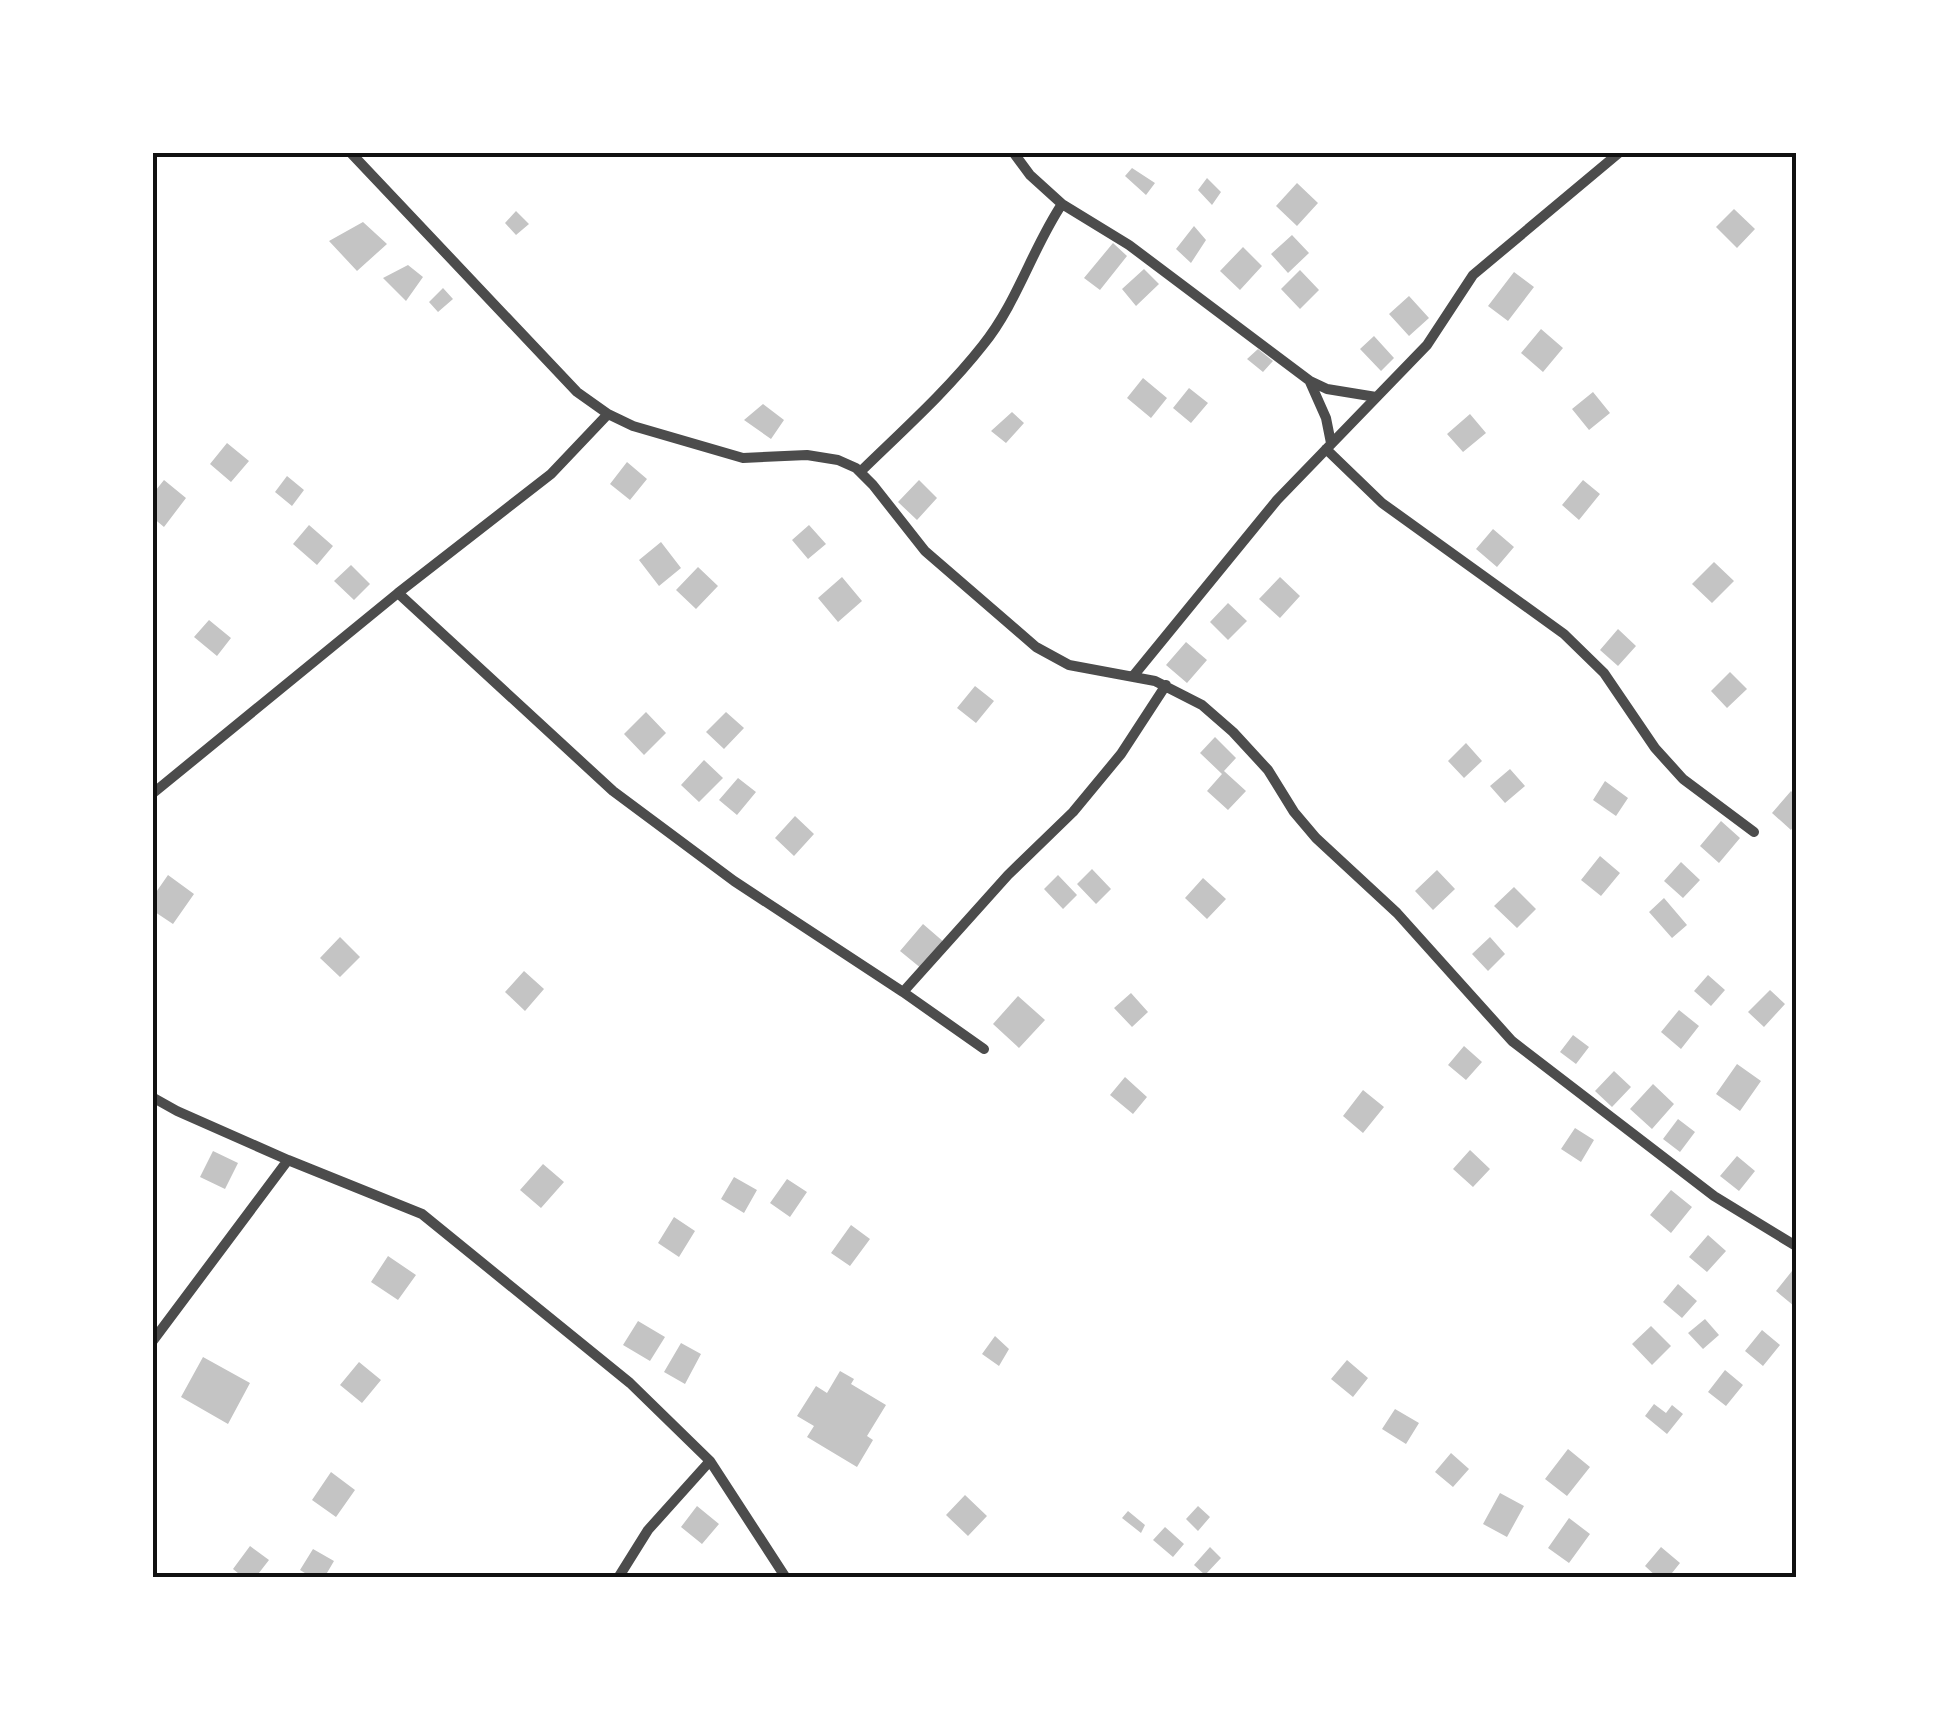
<svg xmlns="http://www.w3.org/2000/svg" width="1949" height="1730" font-family="'DejaVu Sans',sans-serif">
<rect width="100%" height="100%" fill="#fff"/>
<!-- building -->
<path fill="#c4c4c4" d="M1132,168L1155,183L1146,195L1125,176Z
M1207,178L1221,192L1212,205L1198,190Z
M1297,183L1318,203L1297,226L1276,206Z
M1734,209L1755,229L1737,248L1716,227Z
M516,211L529,224L516,235L505,223Z
M363,222L387,244L357,271L329,241Z
M1194,226L1206,240L1191,263L1176,249Z
M1292,235L1309,253L1288,273L1271,254Z
M1113,243L1127,256L1100,290L1084,278Z
M1243,247L1262,266L1240,290L1220,271Z
M408,265L423,277L406,301L383,278Z
M1144,269L1159,284L1136,306L1122,289Z
M1300,270L1319,290L1300,309L1281,289Z
M1514,272L1534,287L1508,321L1488,306Z
M443,288L453,299L438,312L429,302Z
M1409,296L1429,318L1409,336L1389,314Z
M1541,329L1563,348L1543,372L1521,353Z
M1374,336L1394,358L1381,371L1360,349Z
M1258,349L1273,361L1263,372L1247,359Z
M1143,378L1167,398L1151,418L1127,398Z
M1189,388L1208,403L1191,423L1173,408Z
M1593,392L1610,413L1589,430L1572,409Z
M763,404L784,420L771,439L744,420Z
M1012,412L1024,423L1006,443L991,431Z
M1470,414L1486,433L1463,452L1447,434Z
M227,443L249,461L231,482L210,464Z
M627,462L647,479L630,500L610,484Z
M287,476L304,490L292,506L275,492Z
M164,480L186,498L164,527L152,517V495Z
M919,480L937,498L917,520L898,502Z
M1583,480L1600,494L1579,520L1562,505Z
M309,525L333,546L317,565L293,544Z
M809,525L826,544L808,559L792,540Z
M1493,529L1514,547L1497,567L1476,549Z
M661,542L681,568L659,586L639,560Z
M1714,562L1734,581L1712,603L1692,584Z
M351,565L370,584L354,600L334,581Z
M698,567L718,586L696,609L676,590Z
M842,577L862,601L838,622L818,598Z
M1280,577L1300,596L1280,618L1259,599Z
M1228,603L1247,621L1228,640L1210,622Z
M209,620L231,638L217,656L194,637Z
M1618,629L1636,646L1618,666L1600,650Z
M1186,642L1207,660L1187,683L1166,665Z
M1730,672L1747,689L1727,708L1711,691Z
M975,686L994,701L976,723L957,708Z
M646,712L666,733L644,755L624,734Z
M726,712L744,728L724,749L706,732Z
M1215,737L1236,758L1224,771L1246,791L1228,810L1207,791L1222,774L1200,753Z
M1466,743L1482,761L1464,778L1448,761Z
M704,760L723,778L699,802L681,785Z
M1510,769L1525,786L1505,803L1490,786Z
M738,778L756,792L737,815L719,800Z
M1605,781L1628,798L1616,816L1593,800Z
M1791,791L1796,796V823L1791,830L1772,813Z
M795,816L814,834L794,856L775,838Z
M1721,821L1740,838L1719,863L1700,846Z
M1600,856L1620,873L1601,896L1581,880Z
M1681,862L1700,880L1683,898L1664,881Z
M1092,869L1111,889L1096,904L1077,884Z
M1437,870L1455,889L1433,910L1415,891Z
M168,875L194,894L173,924L152,910V898Z
M1058,875L1077,895L1063,909L1044,889Z
M1203,878L1226,899L1207,919L1185,898Z
M1514,887L1536,909L1517,928L1494,906Z
M1664,898L1687,925L1672,938L1649,912Z
M923,924L945,943L922,969L900,951Z
M340,937L360,957L340,977L320,958Z
M1490,937L1505,954L1488,971L1472,954Z
M524,971L544,989L525,1011L505,992Z
M1708,975L1725,990L1711,1006L1694,991Z
M1770,990L1785,1004L1764,1027L1748,1012Z
M1131,993L1148,1012L1132,1027L1114,1008Z
M1018,996L1045,1020L1019,1048L993,1024Z
M1679,1010L1699,1026L1681,1049L1661,1032Z
M1573,1035L1589,1047L1576,1064L1560,1052Z
M1464,1046L1482,1062L1466,1080L1448,1065Z
M1737,1064L1761,1081L1740,1111L1716,1094Z
M1614,1071L1631,1087L1612,1107L1595,1091Z
M1125,1077L1147,1097L1133,1114L1110,1095Z
M1653,1084L1674,1104L1652,1129L1630,1109Z
M1363,1090L1384,1107L1363,1133L1343,1116Z
M1678,1119L1695,1132L1680,1152L1663,1139Z
M1575,1128L1594,1140L1581,1162L1561,1149Z
M1470,1150L1490,1169L1473,1187L1453,1169Z
M213,1151L238,1163L225,1189L200,1177Z
M1737,1156L1755,1171L1739,1191L1720,1176Z
M543,1164L564,1182L541,1208L520,1190Z
M734,1177L757,1190L744,1213L721,1199Z
M787,1179L807,1192L790,1217L770,1203Z
M1671,1190L1692,1207L1671,1233L1650,1215Z
M674,1217L695,1231L679,1257L658,1243Z
M851,1225L870,1239L850,1266L831,1253Z
M1708,1235L1726,1251L1707,1272L1689,1257Z
M388,1256L416,1275L398,1300L371,1282Z
M1792,1271L1796,1274V1302L1794,1306L1776,1291Z
M1678,1284L1697,1301L1682,1318L1663,1302Z
M1705,1319L1719,1335L1703,1349L1688,1333Z
M638,1321L665,1337L650,1361L623,1345Z
M1651,1326L1671,1346L1652,1365L1632,1344Z
M1762,1330L1780,1345L1763,1366L1745,1351Z
M995,1336L1009,1349L999,1366L982,1354Z
M681,1343L701,1354L685,1384L664,1372Z
M203,1357L250,1383L228,1424L181,1397Z
M1347,1360L1368,1378L1353,1397L1331,1379Z
M359,1362L381,1380L362,1403L340,1385Z
M1725,1370L1743,1385L1726,1406L1708,1392Z
M840,1371L854,1379L851,1384L886,1405L867,1436L873,1440L857,1467L807,1437L814,1426L797,1416L816,1386L827,1393Z
M1654,1404L1666,1413L1672,1405L1683,1414L1667,1434L1645,1416Z
M1395,1409L1419,1423L1406,1444L1382,1429Z
M1568,1449L1590,1467L1567,1496L1545,1479Z
M1451,1453L1469,1469L1453,1487L1435,1472Z
M331,1472L355,1490L336,1517L312,1500Z
M1500,1493L1524,1506L1507,1537L1483,1524Z
M965,1495L987,1516L968,1536L946,1515Z
M697,1506L719,1524L702,1544L681,1527Z
M1198,1506L1210,1517L1198,1531L1186,1519Z
M1128,1511L1145,1525L1141,1533L1122,1518Z
M1569,1518L1590,1534L1569,1563L1548,1548Z
M1165,1527L1184,1544L1173,1557L1153,1540Z
M250,1546L269,1560L255,1578H244L233,1569Z
M1210,1547L1221,1558L1205,1575L1194,1565Z
M1661,1547L1680,1563L1668,1578H1658L1645,1566Z
M313,1549L334,1561L324,1578H313L300,1570Z"/>
<g fill="none" stroke-linecap="round" stroke-linejoin="round">
<!-- minor -->
<path stroke="#4c4c4c" stroke-width="10" d="M1013,152L1030,175L1062,204L1129,245L1310,381L1327,389L1376,397
M1310,382L1326,418L1331,443
M608,414L633,426L743,458L807,455L838,460L856,468L873,485L925,551L1036,647L1069,665L1155,681L1202,705L1233,732L1268,770L1294,812L1316,838L1397,913L1512,1041L1714,1196L1796,1246
M1326,449L1382,503L1564,634L1604,673L1655,748L1683,779L1754,832
M860,472C902,431 947,391 983,345C1017,303 1032,249 1062,204
M398,593L613,791L734,881L903,992L984,1049
M1134,675L1277,500L1427,345L1473,275L1620,152
M152,794L398,593L551,474L608,414L577,392L350,152
M903,992L1008,875L1073,812L1121,754L1166,685
M152,1097L177,1111L288,1160L422,1214L630,1383L710,1461L786,1578
M152,1342L288,1160
M618,1578L648,1530L710,1461"/>
</g>
<!-- border -->
<rect width="1949" height="1730" fill="none" stroke="#ffffff" stroke-width="310"/>
<rect x="155" y="155" width="1639" height="1420" fill="none" stroke="#111" stroke-width="4"/>
</svg>
